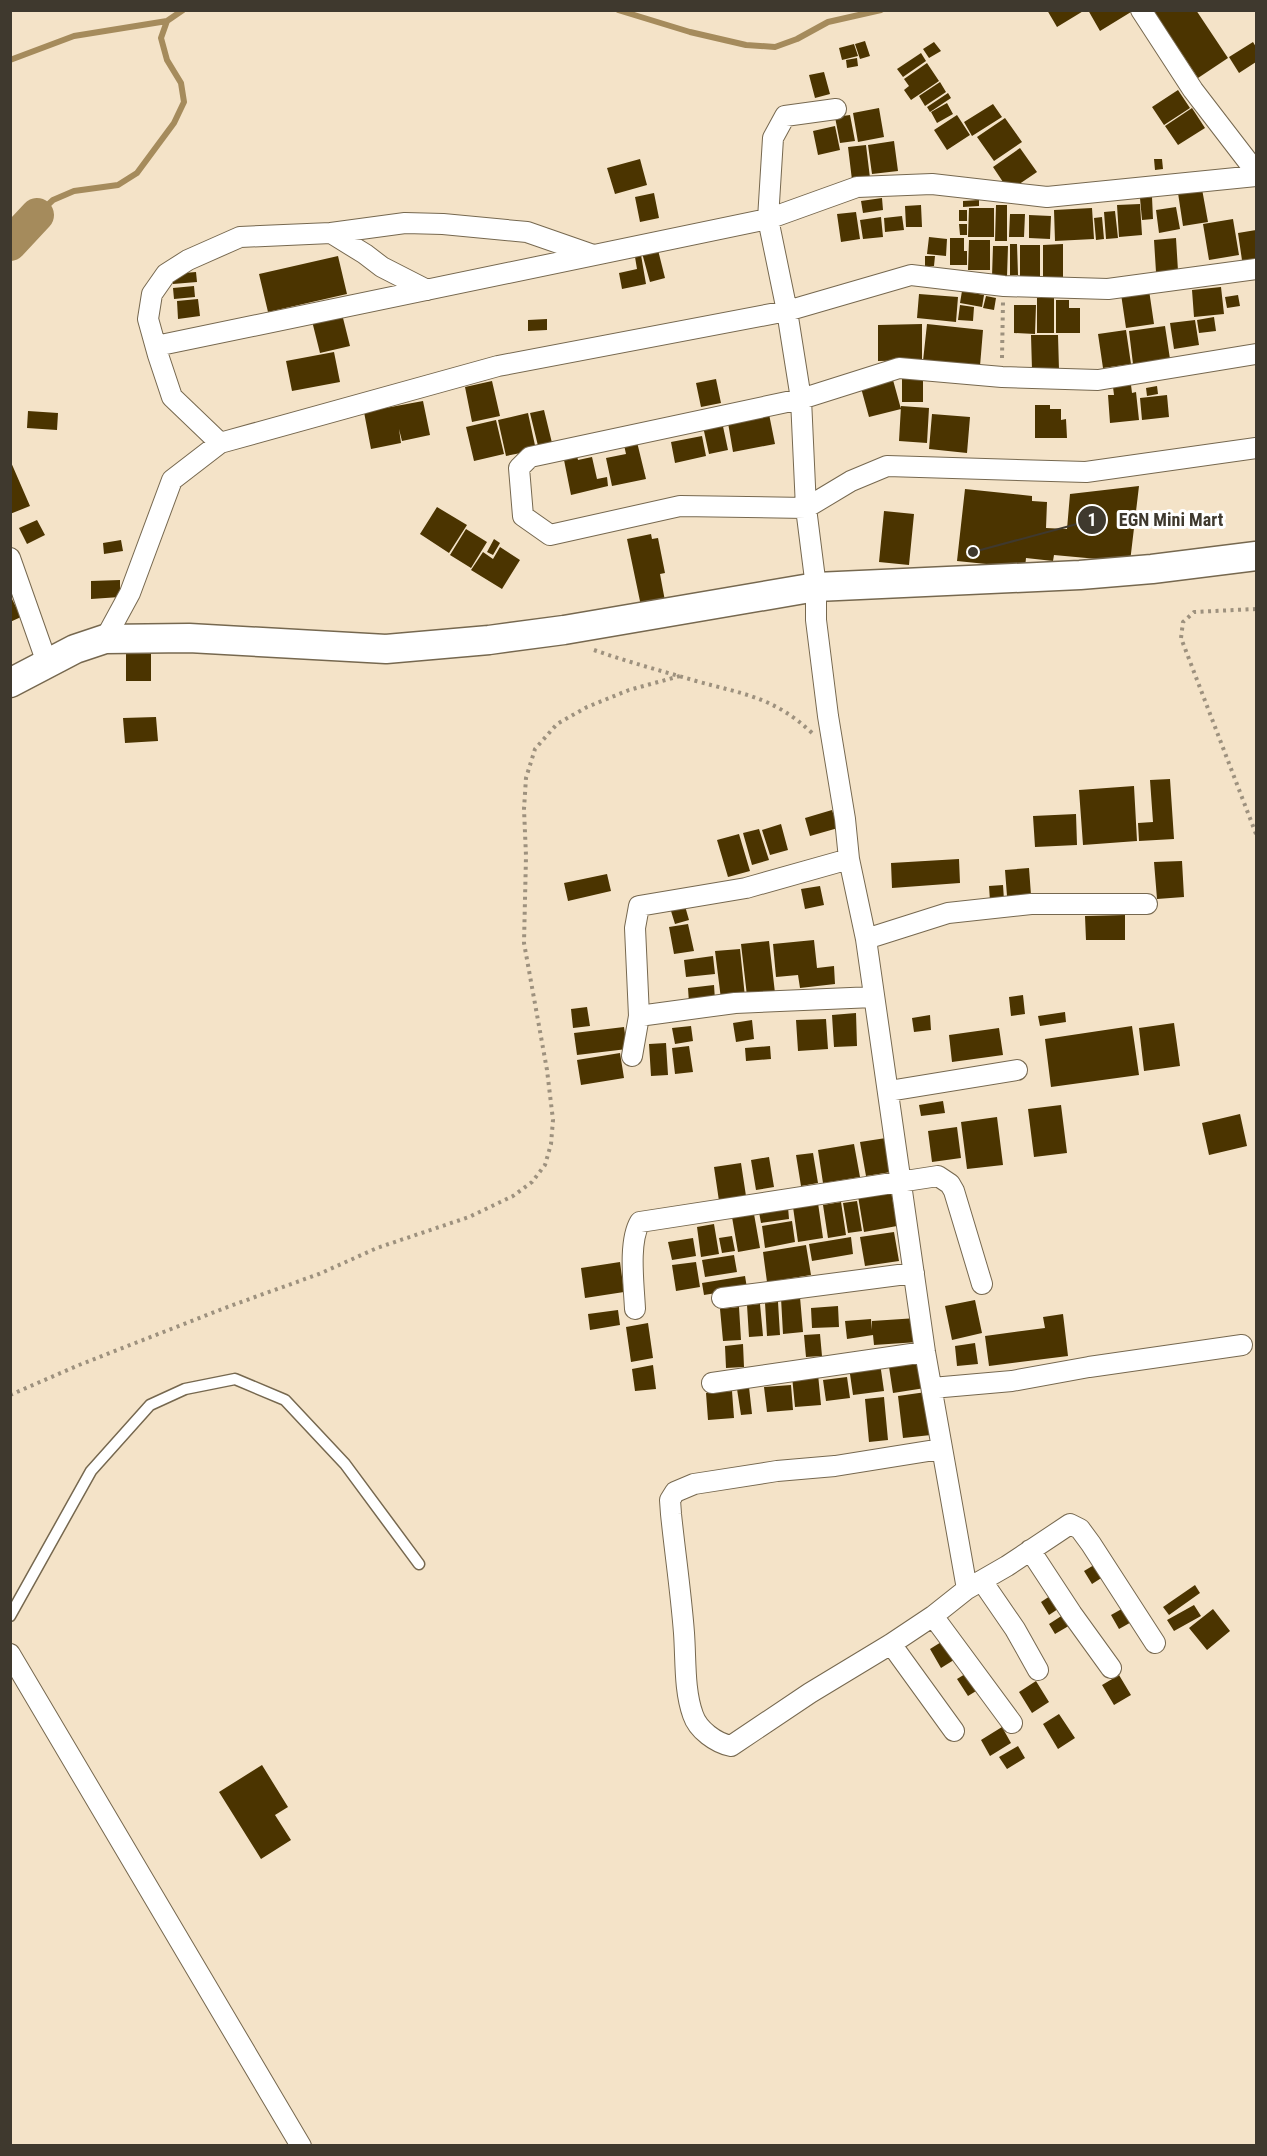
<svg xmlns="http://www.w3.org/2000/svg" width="1267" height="2156" font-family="'Roboto Condensed',sans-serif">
<rect width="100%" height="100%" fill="#f4e3c8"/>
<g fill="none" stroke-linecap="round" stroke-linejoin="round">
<!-- stream -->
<path stroke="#a58b5c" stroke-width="6" d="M618,10L690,32L746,45L775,47L797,39L828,22L881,10
M10,60L74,36L167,21
M37,215L53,200L74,191L118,185L137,173L174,123L184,102L181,83L167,60L161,38L167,21L183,10"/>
<!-- river -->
<path stroke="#a58b5c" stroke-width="34" d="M10,244L37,215"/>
</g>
<!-- building -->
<path fill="#4b3400" d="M1047,10H1085L1057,27Z
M1088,10H1130L1131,12L1100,31Z
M1153,10H1196L1228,58L1198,78Z
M865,41L870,56L860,59L855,44Z
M934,42L941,51L929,58L923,49Z
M1253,42L1256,47V62L1239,73L1229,57Z
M854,44L858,56L842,60L839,48Z
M921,53L926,61L903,77L897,69Z
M857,58L858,66L847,68L846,60Z
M927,63L939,81L911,100L904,90L909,86L904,79Z
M824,72L830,94L815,98L809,75Z
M940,82L946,92L925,106L919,96Z
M1178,90L1190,108L1164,125L1152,107Z
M948,93L951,98L930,112L927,107Z
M947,103L953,114L937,123L931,112Z
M993,104L1002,117L972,136L964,122Z
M879,108L884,137L858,142L853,113Z
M1192,108L1205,128L1178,145L1165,126Z
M850,115L855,141L840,143L835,117Z
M957,115L970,135L947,150L934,130Z
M1005,118L1022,142L994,161L977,137Z
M835,126L840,150L818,155L813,131Z
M894,141L898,171L872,174L868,145Z
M866,145L870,178L852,180L848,147Z
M1020,148L1037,172L1009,191L993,167Z
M640,159L647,185L615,194L607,168Z
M1154,159H1162L1163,169L1155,170Z
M1202,189L1208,222L1183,226L1178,193Z
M654,193L659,218L640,222L635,197Z
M1152,197L1153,219L1142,220L1140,198Z
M882,198L883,210L863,213L861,201Z
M979,200V206L963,207V201Z
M1140,204L1142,235L1119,237L1117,205Z
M921,205L922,227H906L905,206Z
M996,205H1007V241H995Z
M1176,207L1180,229L1159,233L1156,210Z
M969,208H994V237H968Z
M1092,208L1094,239L1055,241L1054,210Z
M959,210H967V221H959Z
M1115,211L1118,238L1106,239L1104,212Z
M856,212L860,239L841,242L837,214Z
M1010,214H1025L1024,237H1009Z
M1029,215L1051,216L1050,239L1029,238Z
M902,216L904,230L885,232L884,218Z
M881,217L883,237L863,239L860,220Z
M1102,217L1104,239L1096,240L1094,218Z
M1233,219L1239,255L1209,260L1203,224Z
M959,224H967V235H960Z
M1256,230V265L1243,267L1238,233Z
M929,237L947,239L946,256L927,254Z
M950,238H964V251H967V265H950Z
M1176,238L1178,271L1156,272L1154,240Z
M969,240H990V270H968Z
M1010,244H1017L1018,275H1010Z
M1063,244V280H1043V245Z
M1020,245H1040V280H1020Z
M993,246H1008L1007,277H992Z
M658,250L665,278L650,282L642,253Z
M641,255L646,284L622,289L619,273L637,269L635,257Z
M338,256L347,294L268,312L259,274Z
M925,256H935L934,266H925Z
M196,272L197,282L173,284L172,274Z
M194,286L195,297L174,299L173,288Z
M1221,287L1224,314L1194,317L1192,290Z
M1149,290L1154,324L1126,328L1121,294Z
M962,291L984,295L982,307L960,303Z
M919,294L958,297L956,322L917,318Z
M1238,295L1240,306L1227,308L1225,297Z
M986,296L996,298L994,310L983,308Z
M1037,298H1054V333H1037Z
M198,299L200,316L178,319L177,301Z
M1056,300H1069V308H1080V333H1056Z
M960,305L974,307L973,321L958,320Z
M1014,305H1036L1035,334L1014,333Z
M341,310L350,346L320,353L311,317Z
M1214,317L1216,331L1199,333L1197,320Z
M547,319V330L528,331V320Z
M1195,320L1199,345L1174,349L1170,323Z
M922,324V360L878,361V325Z
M927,324L983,330L980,366L923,361Z
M1165,326L1170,359L1133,364L1129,331Z
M1126,330L1131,364L1103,368L1098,334Z
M1031,335H1058L1059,370H1032Z
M334,352L340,382L292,391L286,361Z
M902,378H923V402H902Z
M716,379L721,403L701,407L696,383Z
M893,380L901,409L869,417L861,388Z
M492,381L500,416L472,422L465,387Z
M1131,385L1132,393L1136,392L1139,420L1110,423L1108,395H1114L1113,387Z
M1157,386L1158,394L1147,396L1146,388Z
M1167,395L1169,417L1142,420L1140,398Z
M423,401L430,435L402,441L399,429L401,443L371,449L364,412Z
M1035,405H1050V409H1061V420L1066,419L1067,438H1035Z
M901,406L929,408L927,443L899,441Z
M768,409L775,444L733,452L727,417Z
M544,410L553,447L539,450L530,413Z
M28,411L58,413L57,430L27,428Z
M528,413L536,450L506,456L498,420Z
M932,414L970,417L967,453L929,449Z
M721,417L728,450L709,454L702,422Z
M496,420L504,454L474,461L466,427Z
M702,436L706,456L675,463L671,442Z
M637,442L646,479L612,486L606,458L626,454L624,445Z
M576,452L578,460L592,457L597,479L607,477L608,486L571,495L563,455Z
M10,460L30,506L10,514Z
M1139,486L1130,562L1054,555L1053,561L1026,558L1025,568L957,561L965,489L1032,496V501L1047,502L1046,528L1067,529L1070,494Z
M437,507L467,525L449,553L420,534Z
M884,511L914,514L909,565L879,562Z
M37,520L45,535L27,544L19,528Z
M466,529L487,542L471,568L450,555Z
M651,534L652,539L658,538L665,573L660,574L665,601L641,606L627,539Z
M494,539L500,543L493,555L487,552Z
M121,540L123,551L104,554L103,543Z
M500,547L520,560L502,589L471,570L483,552L493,559Z
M120,580V597L91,599V581Z
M10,595L21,617L10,622Z
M126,652H151V681H126Z
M156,717L158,741L125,743L123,718Z
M1170,779L1174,839L1139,841L1138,823L1153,822L1150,780Z
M1134,786L1137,841L1083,845L1079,790Z
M832,810L838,828L810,836L805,818Z
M1076,814L1077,845L1035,847L1033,816Z
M781,824L788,850L770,855L762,830Z
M759,829L769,860L752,865L743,833Z
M739,834L750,871L728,877L717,840Z
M959,859L960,883L892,888L891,863Z
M1182,861L1184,897L1157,899L1154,862Z
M1029,868L1031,895L1007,896L1005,870Z
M607,874L611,891L568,901L564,883Z
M1003,885L1004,900L990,901L989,886Z
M820,886L824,905L805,909L801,889Z
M685,906L689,920L675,924L671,911Z
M1125,915V940H1086L1085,916Z
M688,924L694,951L674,954L669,927Z
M814,940L817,968L834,966L835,984L800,988L798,975L776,977L773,944Z
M769,941L775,993L747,996L741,944Z
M740,949L745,997L721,999L715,951Z
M713,956L715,974L686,977L684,960Z
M714,985L715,1000L689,1003L688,988Z
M1023,995L1025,1014L1011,1016L1009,997Z
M587,1007L590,1026L573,1028L571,1009Z
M1065,1012L1066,1022L1040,1026L1038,1016Z
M856,1013L857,1046L834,1047L832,1015Z
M930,1015L931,1030L914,1032L912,1018Z
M826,1019L828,1049L798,1051L796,1020Z
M752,1020L754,1039L736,1042L733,1023Z
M1174,1023L1180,1066L1144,1071L1139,1028Z
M691,1026L693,1041L675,1044L672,1028Z
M1132,1026L1139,1075L1051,1087L1045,1039Z
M624,1027L627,1049L577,1055L574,1033Z
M999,1028L1003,1055L952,1062L949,1035Z
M666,1043L668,1075L651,1076L649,1044Z
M689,1046L693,1072L675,1074L672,1048Z
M770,1046L771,1059L746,1061L745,1048Z
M620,1053L624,1078L581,1085L577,1060Z
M943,1101L945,1113L921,1116L919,1105Z
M1061,1105L1067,1153L1034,1157L1028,1109Z
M1240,1114L1247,1146L1209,1155L1202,1123Z
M997,1117L1003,1165L967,1169L961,1122Z
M957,1127L961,1158L932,1162L928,1131Z
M886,1138L891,1172L866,1176L860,1142Z
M854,1144L860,1177L823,1183L818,1150Z
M813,1153L818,1183L801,1186L796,1155Z
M769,1157L774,1187L756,1190L751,1160Z
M741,1163L746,1196L719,1201L714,1167Z
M891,1191L897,1226L864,1232L858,1196Z
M857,1201L862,1231L848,1233L843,1203Z
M841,1202L846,1235L828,1238L823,1205Z
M818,1203L823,1238L798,1242L793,1207Z
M788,1207L789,1219L761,1223L759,1212Z
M754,1214L760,1248L738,1252L732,1217Z
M792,1221L795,1242L765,1248L762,1226Z
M714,1224L719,1254L701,1257L697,1227Z
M894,1232L899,1261L865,1266L860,1237Z
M732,1236L735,1251L722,1253L719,1238Z
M851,1237L853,1254L812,1261L809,1244Z
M693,1238L696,1256L672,1260L668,1242Z
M806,1245L811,1275L767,1282L763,1252Z
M734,1255L737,1272L705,1277L702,1260Z
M620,1262L624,1292L585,1298L581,1268Z
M696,1262L700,1287L676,1291L672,1265Z
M745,1276L747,1288L704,1295L702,1283Z
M800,1297L803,1332L783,1334L781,1298Z
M975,1300L982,1333L952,1340L945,1306Z
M778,1302L780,1335L767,1336L765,1303Z
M760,1304L763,1336L749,1337L747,1305Z
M838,1306L839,1327L812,1328L811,1308Z
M739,1307L741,1340L723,1341L720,1309Z
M618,1310L620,1325L590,1330L588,1314Z
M1063,1314L1068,1356L989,1366L985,1336L1045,1328L1043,1317Z
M917,1318L918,1342L874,1345L873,1335L847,1339L845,1321L871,1319L872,1330V1321Z
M648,1323L653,1358L631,1362L626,1327Z
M820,1334L822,1356L806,1357L804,1335Z
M975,1343L978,1364L957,1366L955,1346Z
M743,1344L744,1367L726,1368L725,1346Z
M921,1361L925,1388L893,1393L889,1367Z
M880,1363L884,1391L853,1395L849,1367Z
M653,1365L656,1389L635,1391L632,1369Z
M818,1374L821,1405L795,1407L792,1376Z
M847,1377L850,1398L826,1401L823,1380Z
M791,1385L793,1410L767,1412L764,1387Z
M749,1387L752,1414L741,1415L737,1389Z
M732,1391L734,1418L708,1420L706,1393Z
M926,1392L931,1435L903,1438L898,1396Z
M884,1397L888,1440L869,1442L865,1399Z
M1099,1562L1106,1575L1092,1584L1084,1571Z
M1195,1585L1200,1593L1169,1615L1163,1607Z
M1053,1594L1061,1607L1049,1615L1041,1602Z
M1194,1605L1201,1616L1174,1631L1167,1620Z
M1127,1606L1135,1620L1119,1629L1111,1615Z
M1213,1609L1230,1631L1207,1650L1189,1628Z
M1066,1613L1072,1624L1055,1634L1049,1624Z
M946,1639L957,1658L941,1668L930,1649Z
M970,1671L981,1688L968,1696L957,1679Z
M1119,1675L1131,1695L1114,1705L1102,1685Z
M1036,1681L1049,1702L1032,1713L1019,1692Z
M1059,1714L1075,1738L1058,1749L1043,1724Z
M1002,1727L1011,1743L990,1756L981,1740Z
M1018,1746L1025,1758L1007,1769L999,1757Z
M262,1765L288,1807L275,1815L291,1840L261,1859L219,1792Z"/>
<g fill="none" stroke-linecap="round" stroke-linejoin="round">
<!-- lane casing -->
<g stroke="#76684f" stroke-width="13">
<path id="lane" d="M10,1616L91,1471L150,1405L185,1389L235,1379L285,1400L345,1464L419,1564"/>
</g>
<!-- street casing -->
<g stroke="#76684f" stroke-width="22">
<path id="street" d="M1141,10L1193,90L1256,172
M836,109L785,116L773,138L768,219L787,311L801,399L806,508L816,587V620L828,716L845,819L849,859L866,939L925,1352L967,1589
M331,233L405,223L443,224L527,232L593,255
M156,346L768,219L857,187L932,184L1047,197L1256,176
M1256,354L1098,380L1002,377L899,368L801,399L530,457L519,468L523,516L550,535L680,506L806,508L851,481L887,466L1086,472L1256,448
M220,443L498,366L787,311L911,275L1004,286L1108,289L1256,269
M10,558L47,663
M105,639L130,593L172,480L220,443L172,397L158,355L148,319L152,294L166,274L188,260L240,237L331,233L365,254L382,267L427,290
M866,939L948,913L1031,904H1147
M639,1016L635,928L639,906L746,888L849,859
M632,1056L639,1016L735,1003L874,997
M889,1091L1017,1070
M722,1298L914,1273
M635,1309C634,1286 628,1242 640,1222L938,1176L950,1184L954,1191L982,1284
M712,1383L925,1352
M932,1388L1012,1381L1089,1367L1242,1345
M941,1449L835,1466L777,1471L694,1484L675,1492L670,1500L671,1514C675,1553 681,1593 684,1633C686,1660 684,1690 693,1715C698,1730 716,1743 731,1746L810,1693L891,1644L933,1616L967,1589L1007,1566L1070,1524L1080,1529L1091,1544L1155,1643
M1030,1550L1072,1614L1111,1668
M982,1581L1015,1629L1038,1670
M933,1616L1012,1723
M891,1644L954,1731
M10,1654L301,2146"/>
</g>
<!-- secondary casing -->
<g stroke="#76684f" stroke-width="31">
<path id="secondary" d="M10,683L75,649L105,639L189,638L386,649L489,640L564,630L816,587L1080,575L1152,569L1256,556"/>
</g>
<!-- path -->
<path stroke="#9d917e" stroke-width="4" stroke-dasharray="3 4.5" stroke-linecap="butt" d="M1002,358L1003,302
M1256,609L1194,612L1183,622L1181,638L1256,834
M594,650C628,662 662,671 696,681C743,694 774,697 812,733
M10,1395L79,1365L230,1306L319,1274L377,1248L469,1217L513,1196L532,1182L545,1165L551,1144L553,1120L547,1070L524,943L526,856L524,809L526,778L535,749L557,724L587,707L629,690L680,676"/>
<!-- lane -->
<use href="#lane" stroke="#fff" stroke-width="10"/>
<!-- street -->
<use href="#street" stroke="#fff" stroke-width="20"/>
<!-- secondary -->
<use href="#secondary" stroke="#fff" stroke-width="28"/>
</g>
<!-- callouts -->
<path fill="none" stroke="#3f392e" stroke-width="2" d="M973 552L1092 520"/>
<g fill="#3f392e" stroke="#fff" stroke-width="2">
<circle cx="973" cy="552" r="6"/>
<circle cx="1092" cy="520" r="15"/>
</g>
<g font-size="18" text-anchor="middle" font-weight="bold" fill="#fff">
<text x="1092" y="526">1</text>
</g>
<g font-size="18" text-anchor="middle" font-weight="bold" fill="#3f392e" stroke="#fff" stroke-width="6" stroke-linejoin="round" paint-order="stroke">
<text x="1171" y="526">EGN Mini Mart</text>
</g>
<!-- border -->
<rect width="1267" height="2156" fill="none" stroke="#3f392e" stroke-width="24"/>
</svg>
